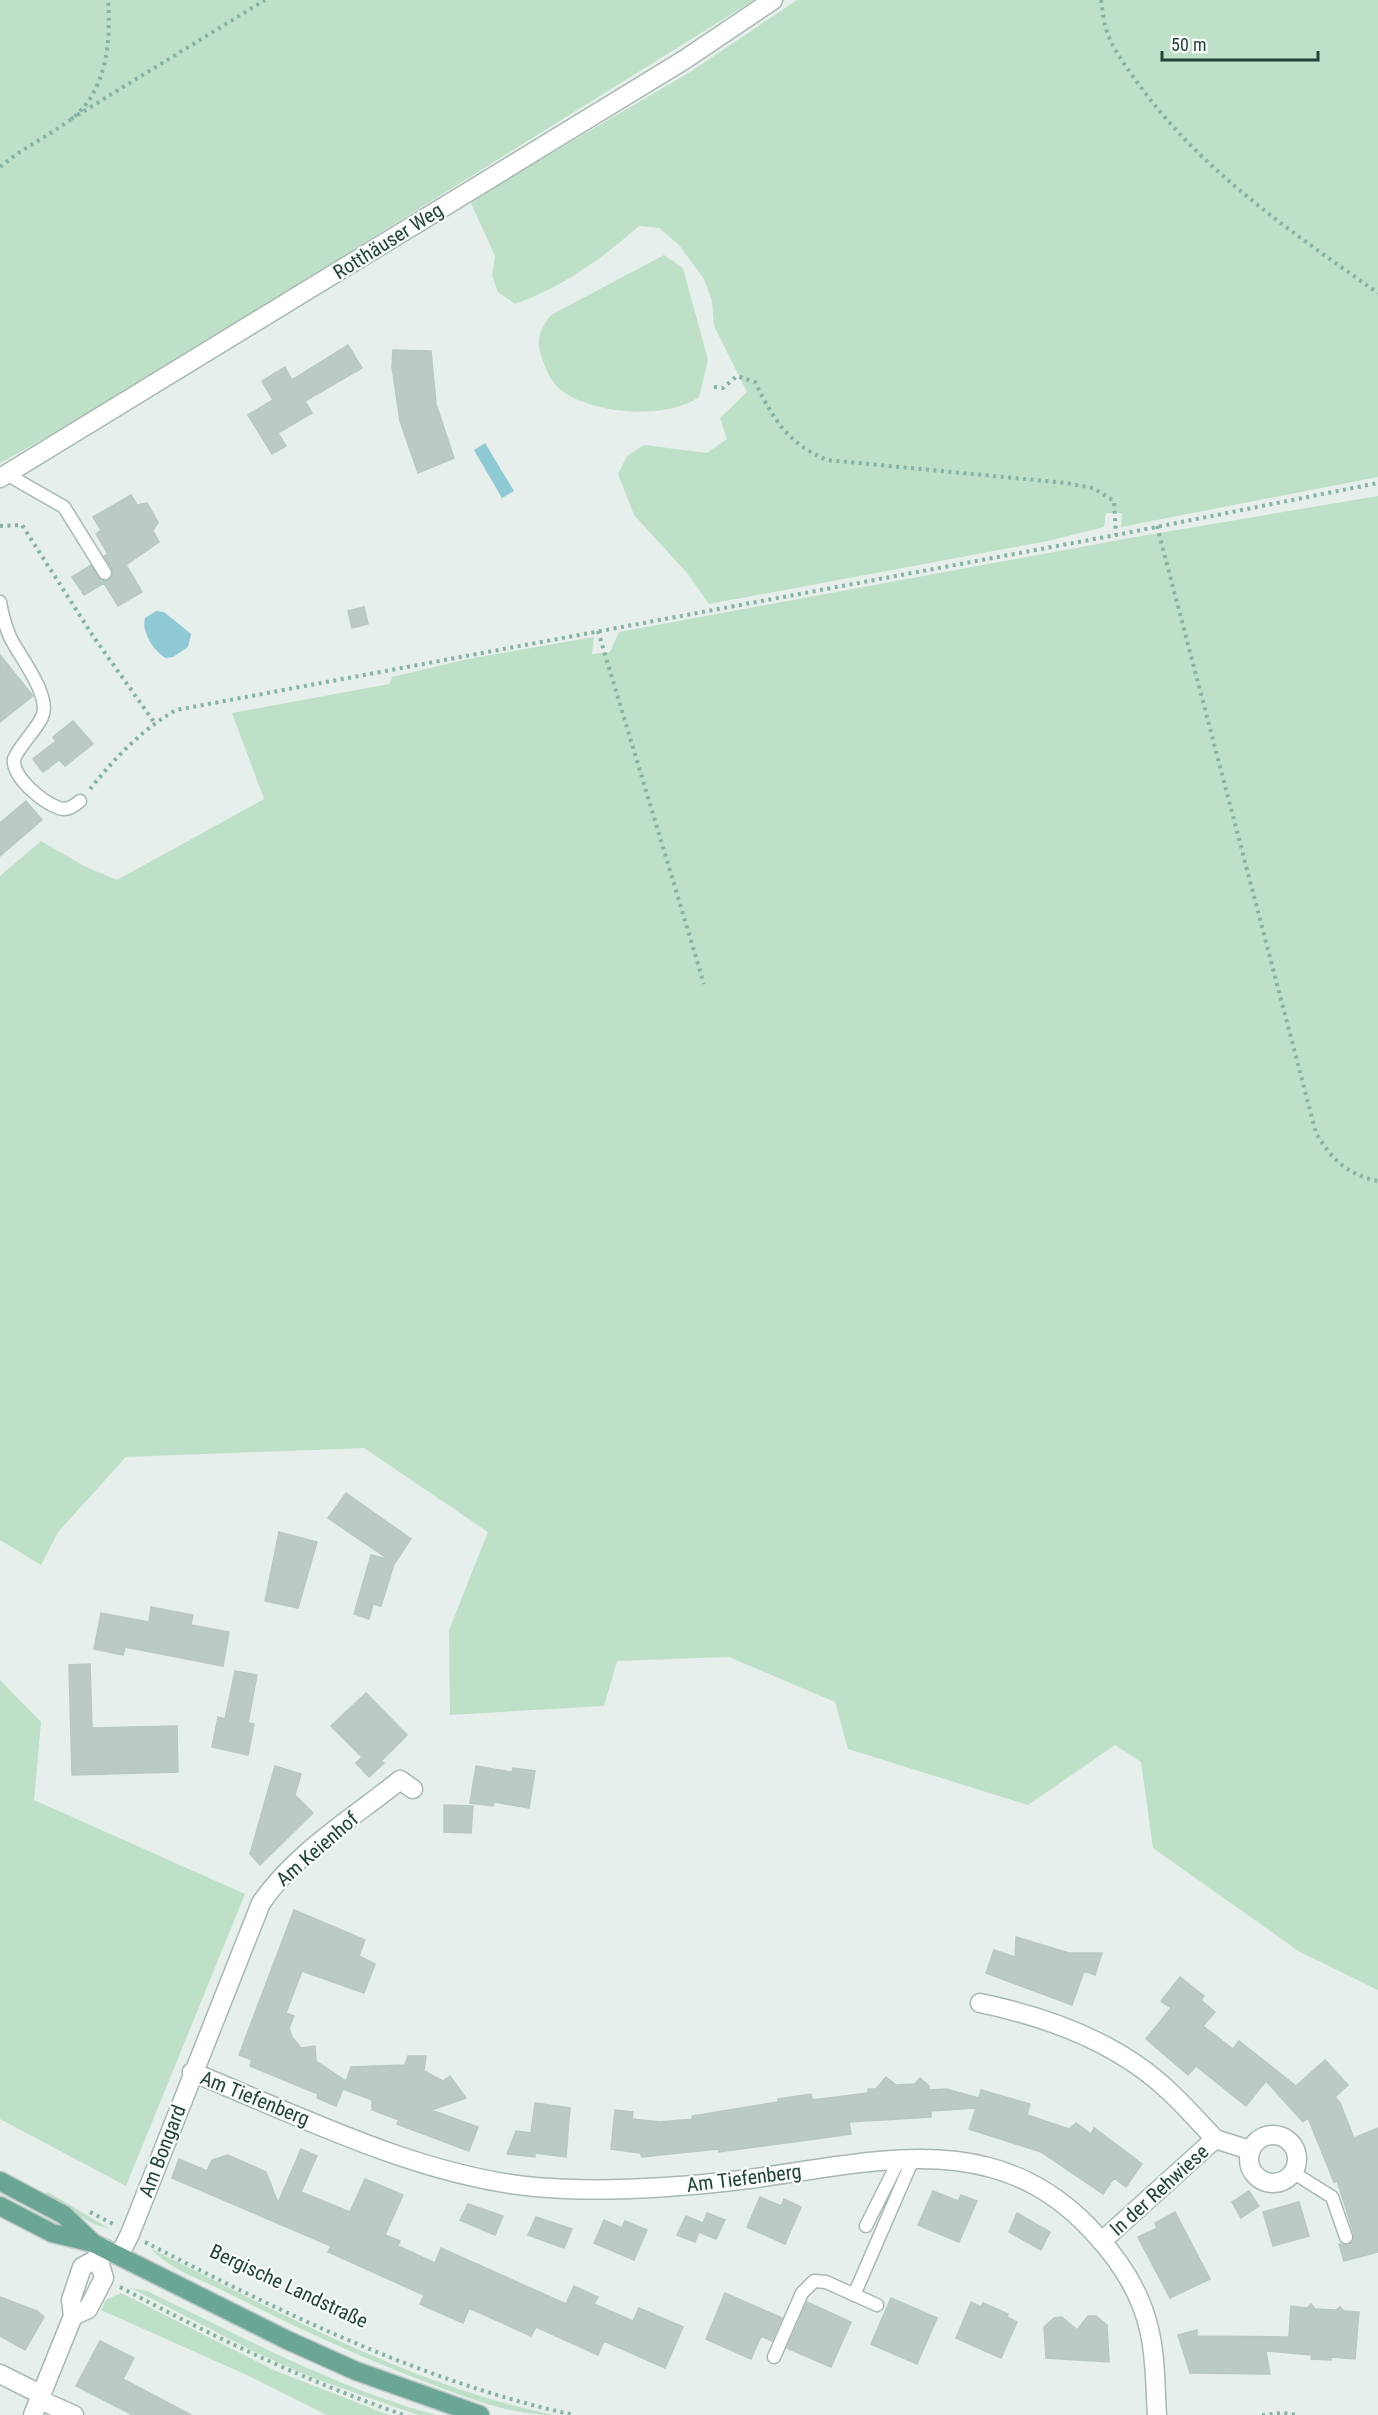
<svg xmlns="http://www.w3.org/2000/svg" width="1378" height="2415" font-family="'Roboto Condensed',sans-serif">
<rect width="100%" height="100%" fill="#e6efeb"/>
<!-- green -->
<path fill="#bfe0c8" d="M0,0H754L101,407L0,463Z
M797,0H1378V477L1121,527L1122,513H1106L1104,527L1048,541L709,604L687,573L634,515L618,474L627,456L644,445L707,453L727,439L720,418L747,392L714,326L712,301L704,279L679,245L659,228L639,226C602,259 562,287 515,304L498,292L492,276L495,256L470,201L690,72Z
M664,255L683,268L708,360L699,397C667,420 593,414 562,391C552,383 547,372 543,361C535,342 539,330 551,315Z
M1378,496V1990L1300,1952L1153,1848L1141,1762L1115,1745L1028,1805L848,1749L835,1702L729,1657L617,1661L604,1706L450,1715L449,1630L488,1532L364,1448L126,1457L58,1532L41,1565L0,1540V876L41,841L86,867L117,880L264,799L232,713L389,684L392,677L468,659L594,637L592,654L610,652L619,632L1141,536Z
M0,1680L41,1722L34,1800L245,1894L126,2186L0,2119Z
M48,2192L110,2229L96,2225L43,2196Z
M151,2249C280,2312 412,2386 554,2415C511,2415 471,2399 431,2384C361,2358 293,2326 226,2292C202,2280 169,2269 151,2249Z
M131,2288L147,2291C241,2336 334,2387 436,2415H418L313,2378L253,2351Z
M121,2293L276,2371L389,2415H327L249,2376L101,2310L106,2300Z"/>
<!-- water -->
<path fill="#8ec9d4" d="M485,443L514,491L502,498L474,450Z
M156,611L164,612L191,634L188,647L173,657L166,658C154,652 141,631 145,618Z"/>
<!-- building -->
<path fill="#bbcac4" stroke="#b8c9c2" stroke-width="1.5" d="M348,345L362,368L305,401L312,413L278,433L286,446L272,454L248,415L273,400L262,381L285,367L292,380Z
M393,350L431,351L436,404L454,458L418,473L400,421L392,367Z
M131,495L137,505L147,503L158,522L153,531L159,542L126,565L142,592L118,606L104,583L84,595L72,577L91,565L101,580L106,581L112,577V569L104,556L108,554L96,534L101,530L93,517Z
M364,607L368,624L352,628L348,611Z
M0,655L33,696L0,722Z
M73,721L93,744L65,766L59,760L43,772L33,759L56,741L53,737Z
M26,801L42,820L0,856V823Z
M346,1493L411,1539L394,1564L381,1606L373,1604L369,1619L354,1614L371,1555L388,1559L328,1518Z
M279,1532L317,1542L298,1608L265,1601Z
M151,1607L193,1615L191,1625L229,1632L223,1666L125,1647L123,1655L94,1649L101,1613L149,1622Z
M90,1664L92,1728L177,1726L178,1772L72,1775L69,1665Z
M235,1671L257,1675L248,1723L254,1724L248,1755L212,1747L218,1717L225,1719Z
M366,1693L407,1735L381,1761L384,1763L369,1777L356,1763L362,1757L331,1726Z
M275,1766L301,1774L295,1795L313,1813L260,1865L250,1854Z
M476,1766L512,1772L513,1768L535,1771L529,1808L494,1802L493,1806L470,1803Z
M444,1805L473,1806L471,1833L444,1832Z
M294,1910L365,1940L359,1956L375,1964L364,1993L302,1971L286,2013L294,2016L289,2028L292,2037L301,2048L315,2046L316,2061L346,2081L351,2067L405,2065L408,2056H426L424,2071L443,2081L450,2076L466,2098L431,2110L478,2127L469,2151L397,2124L399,2120L372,2110V2100L343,2089L336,2106L317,2098L318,2094L250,2066L252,2060L239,2055Z
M1016,1937L1069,1953H1102L1095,1975L1084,1971L1072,2005L986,1973L994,1950L1015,1957Z
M1180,1977L1204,1996L1201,2000L1215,2012L1203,2026L1233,2049L1239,2041L1296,2086L1325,2060L1348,2085L1335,2097L1340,2103L1354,2138L1378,2128V2252L1344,2261L1339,2244L1349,2245L1354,2234L1337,2181L1334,2182L1308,2118L1303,2122L1266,2081L1246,2106L1196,2066L1188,2075L1146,2039L1171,2008L1161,2001Z
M886,2077L896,2085L915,2084L920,2078L929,2086V2090L946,2089L979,2098L981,2090L1030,2104L1027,2115L1069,2129L1076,2123L1091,2134L1094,2128L1142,2164L1126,2187L1114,2178L1103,2194L1041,2152L969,2129L976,2108L931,2111V2117L849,2122L851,2134L719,2152L718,2149L642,2157L640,2153L611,2149L615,2110L633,2112L632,2119L660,2122L693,2119L692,2116L778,2102V2099L811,2094L812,2100L868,2093V2089H876Z
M535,2103L570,2108L566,2157L535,2153V2157L507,2154L516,2131L531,2133Z
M301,2149L317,2156L301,2192L350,2212L365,2179L403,2195L385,2235L400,2241L398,2246L435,2263L441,2248L566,2304L574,2286L598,2297L594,2304L633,2321L639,2308L683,2327L665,2368L604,2341L598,2355L536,2327L531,2336L469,2308L463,2323L420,2304L424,2295L328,2252L331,2246L172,2178L179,2159L207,2171L212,2160L228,2155L266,2172L278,2203Z
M933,2191L958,2201L961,2195L977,2201L959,2242L918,2225Z
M1249,2191L1259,2206L1241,2218L1232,2202Z
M760,2197L781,2206L784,2199L801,2207L785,2244L747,2227Z
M1299,2202L1309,2236L1273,2246L1263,2212Z
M468,2204L503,2216L495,2235L460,2220Z
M1175,2212L1210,2279L1170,2298L1138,2237L1157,2228L1155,2223Z
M707,2213L725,2220L716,2239L699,2232L695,2242L677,2235L686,2216L703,2223Z
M1017,2213L1050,2232L1041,2250L1009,2232Z
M536,2217L572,2229L564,2248L528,2235Z
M604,2220L622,2228L625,2221L647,2230L634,2260L594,2243Z
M725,2293L782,2318L772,2341L761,2336L751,2359L706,2339Z
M0,2297L37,2311L44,2317L25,2350L0,2336Z
M891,2298L937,2318L917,2364L871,2344Z
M807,2302L851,2322L831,2367L787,2348Z
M971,2302L981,2307L983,2303L1008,2314L1007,2317L1017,2322L1001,2358L956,2338Z
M1311,2304L1315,2309L1336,2310L1340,2307L1344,2311L1359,2312L1355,2359L1331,2357V2360L1311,2359L1312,2355L1266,2351L1270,2374L1190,2373L1178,2335L1197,2330V2336L1289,2337L1291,2306L1307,2308Z
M1088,2316H1096L1107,2325L1109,2362L1046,2358L1044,2327L1054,2318L1062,2317L1077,2330Z
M100,2341L134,2358L123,2379L191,2415H133L76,2386Z"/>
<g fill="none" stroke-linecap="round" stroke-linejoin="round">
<!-- service casing -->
<g stroke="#a8b8b2" stroke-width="15">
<path id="service" d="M8,475L64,507L105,573
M0,602C2,615 5,625 10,637C19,656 52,696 42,717C35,732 21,743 14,759C12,777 42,802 59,808C67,811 74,806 80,801
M1294,2173L1332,2197L1346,2237
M866,2226L899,2160
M854,2295L913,2159
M774,2357L802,2293L814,2281L826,2282L877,2305"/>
</g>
<!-- minor casing -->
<g stroke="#a8b8b2" stroke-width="21">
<path id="minor" d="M0,478L684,60L773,0
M980,2003C1048,2017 1119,2043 1170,2092C1186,2107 1201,2124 1215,2139L1102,2241
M192,2072C300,2116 418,2176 535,2187C603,2193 673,2188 741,2180C870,2164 996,2122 1096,2235C1120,2261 1141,2294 1149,2329C1156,2357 1155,2387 1157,2415
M1249 2159a24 24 0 1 1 48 0a24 24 0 1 1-48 0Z
M1215,2139L1250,2150
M119,2256L130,2234L261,1903C295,1853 354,1817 400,1780L413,1789
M73,2316L88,2309L104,2278L98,2258
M0,2374L42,2395
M40,2400L74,2415
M33,2415L73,2316L71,2300L82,2267L98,2258L104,2248"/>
</g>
<!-- primary casing -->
<g stroke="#c2cac8" stroke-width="21">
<path id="primary" d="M0,2181L64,2215L92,2242
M0,2206L52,2233L93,2243L287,2340L356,2371L480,2415"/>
</g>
<!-- path -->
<path stroke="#86b3a5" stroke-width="4" stroke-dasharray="3 4.5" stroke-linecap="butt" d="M1101,0C1103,10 1103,22 1107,32C1113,49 1124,64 1135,79C1197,168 1290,231 1378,293
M71,119L265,0
M0,167C22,148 47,137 70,120C107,92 111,42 108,0
M714,387L723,388L737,376L755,382C774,420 787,443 827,460L1066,483L1093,488L1114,501L1116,535
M0,526L22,525L93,636L154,722
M1157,526L1316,1133C1331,1159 1348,1175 1378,1181
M598,631L704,984
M90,789C115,758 141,730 176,710L1116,535L1378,483
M90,2212L115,2225
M145,2242C280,2312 426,2383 574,2415
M120,2287C212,2336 305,2381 404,2415
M1262,2415L1283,2413L1297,2415"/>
<!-- service -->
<use href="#service" stroke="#fff" stroke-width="12"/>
<!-- minor -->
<use href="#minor" stroke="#fff" stroke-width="18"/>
<!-- primary -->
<use href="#primary" stroke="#6aa596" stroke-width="18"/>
</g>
<g text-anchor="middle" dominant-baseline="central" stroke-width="4.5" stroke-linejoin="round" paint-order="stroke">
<!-- street labels -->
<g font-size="20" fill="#24423a" stroke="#f7fbf9">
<text transform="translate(388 241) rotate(-32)">Rotthäuser Weg</text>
<text transform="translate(317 1849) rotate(-41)">Am Keienhof</text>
<text transform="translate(255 2098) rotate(22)">Am Tiefenberg</text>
<text transform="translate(162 2151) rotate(-69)">Am Bongard</text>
<text transform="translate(744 2178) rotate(-7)">Am Tiefenberg</text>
<text transform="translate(1159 2190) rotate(-42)">In der Rehwiese</text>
<text transform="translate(289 2286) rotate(25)">Bergische Landstraße</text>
</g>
</g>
<!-- scale -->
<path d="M1162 51v9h156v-9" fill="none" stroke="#24423a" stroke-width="3"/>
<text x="1171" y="51" font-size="18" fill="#24423a" stroke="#f7fbf9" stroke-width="4.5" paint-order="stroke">50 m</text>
</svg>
